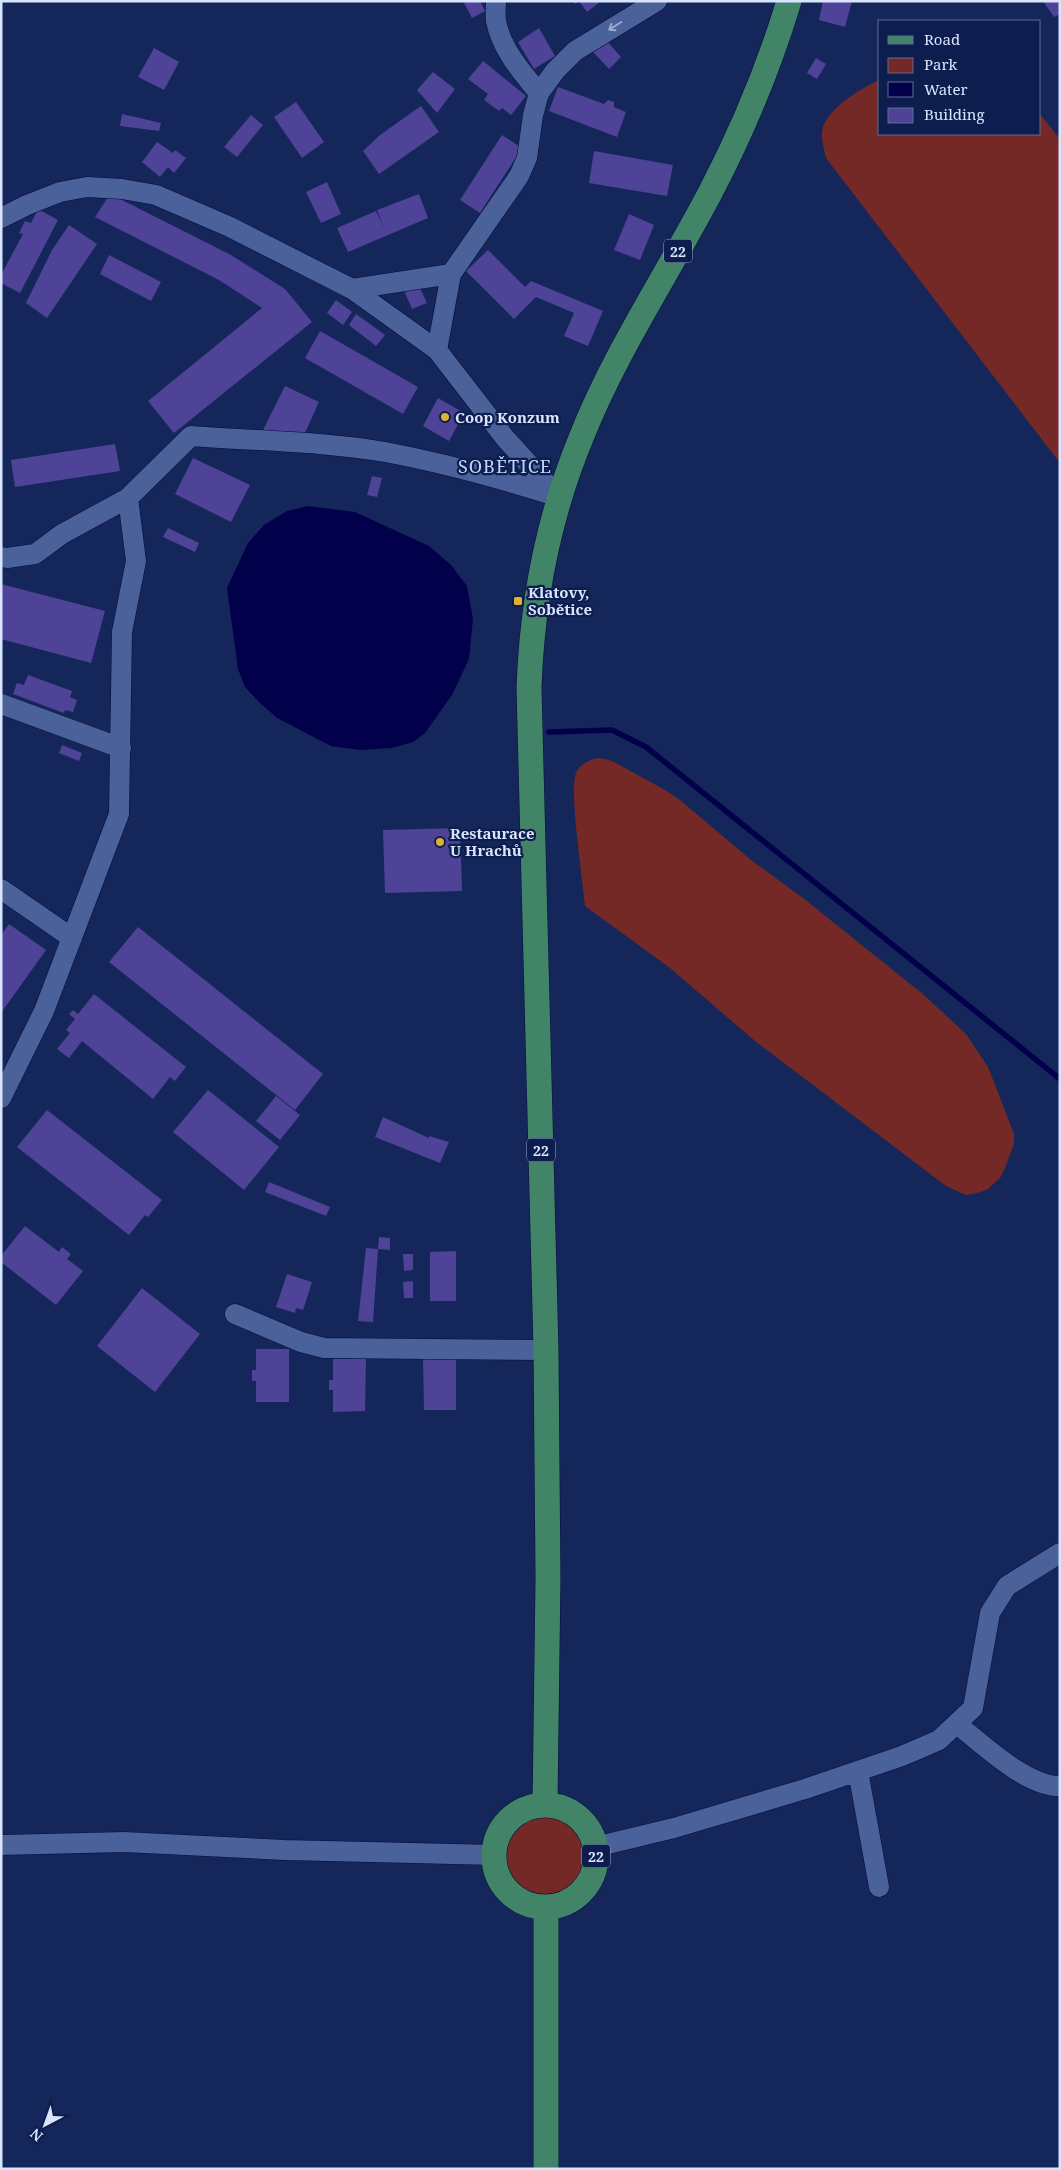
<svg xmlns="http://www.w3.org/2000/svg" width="1061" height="2170" font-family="'Noto Serif',serif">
<rect width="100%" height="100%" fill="#15275a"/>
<!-- green -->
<path fill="#752926" d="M880,80V134H1040V114L1060,139V463L826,158C824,148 820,137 823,127C829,108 862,87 880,80Z
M598,758L606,759L614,762L665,790L680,800L751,860L803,898L924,995L966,1034L988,1067L1014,1134V1144L1005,1168L1000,1178L988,1189L977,1193L966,1195L946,1186L755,1041L670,968L585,906C583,880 569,793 576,773C580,764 589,760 598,758Z
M506 1856a39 39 0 1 1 78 0a39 39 0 1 1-78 0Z"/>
<!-- water -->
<path fill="#02004a" d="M308,506L355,512L429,546L451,565L467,586L473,619L469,659L452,695L425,733L413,742L392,748L360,750L331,746L277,718L259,702L245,687L238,669L227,588L248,543L264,525L287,511Z"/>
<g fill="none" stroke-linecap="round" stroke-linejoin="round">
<!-- stream -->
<path stroke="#02004a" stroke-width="5.5" d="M549,732L612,730L646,747L1060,1079"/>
</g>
<!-- building -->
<path fill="#4e4396" d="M466,1H480L485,11L472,18L464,3Z
M573,1H601L587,12L579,1L575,4Z
M823,1H852L845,27L819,20Z
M1043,1H1060V14L1054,17Z
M539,28L555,56L534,69L518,42Z
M605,39L621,57L609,69L592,51Z
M154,48L179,62L164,90L138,77Z
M816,58L826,64L817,79L807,73Z
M483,61L526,96L511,115L502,108L499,111L484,100L488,94L468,79Z
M433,72L455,89L437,113L417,90Z
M558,87L604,104L608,100L614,102V107L626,112L617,137L549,111Z
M296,102L324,142L302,158L274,117Z
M421,106L439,132L379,174L363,151L380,135Z
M122,114L161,123L159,131L120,126Z
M251,115L263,125L237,157L224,147Z
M502,135L522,148L480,213L460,200Z
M157,142L173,153L175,150L186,158L174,173L168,167L160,177L142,162Z
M594,151L673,165L667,196L589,183Z
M327,182L341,214L321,223L306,192Z
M110,194L231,255L285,289L312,322L174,433L148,401L262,308L219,280L95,217Z
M419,194L428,218L348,252L337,228L376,211L384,228L377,210Z
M38,209L58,220L20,293L1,283V275L23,234L19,233L25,221L31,223Z
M629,214L654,225L640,260L614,250Z
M69,225L97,244L47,318L26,303L52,250Z
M488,250L525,287L531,281L603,311L588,346L564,336L574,313L536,297L514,319L466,271Z
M109,255L161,282L151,301L100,274Z
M410,284L419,286L427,303L412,309L405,293Z
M336,300L352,312L343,325L327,313Z
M356,314L385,335L376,346L349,325Z
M320,331L418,387L403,414L305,358Z
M285,386L319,402L304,435L262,432Z
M438,398L464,413L449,441L423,426Z
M115,444L120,471L15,487L11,460Z
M193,458L250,485L231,522L175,494Z
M372,476L382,478L377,497L367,495Z
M168,528L199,543L195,552L163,537Z
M1,584L105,611L91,663L1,639Z
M28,675L72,691L70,697L77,700L73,712L65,710L64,713L13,694L17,683L24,685Z
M62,745L82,753L79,761L59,753Z
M460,828L462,891L385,893L383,830Z
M9,924L46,950L1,1013V935Z
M138,927L323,1074L295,1110L109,962Z
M94,994L186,1067L175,1081L170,1077L153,1099L82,1041L69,1058L57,1049L70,1033L66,1030L75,1019L69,1014L73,1010L78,1014Z
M208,1090L279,1147L244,1190L173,1132Z
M276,1096L300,1115L280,1140L256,1121Z
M47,1110L162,1200L148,1217L145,1215L129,1235L17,1147Z
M383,1117L429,1138V1136L449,1142L440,1163L375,1137Z
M269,1182L330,1207L326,1216L265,1192Z
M25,1226L59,1252L62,1247L71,1254L67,1259L83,1271L56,1305L1,1262V1256Z
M379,1237L390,1238V1250L378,1249Z
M366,1248L378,1249L373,1322L358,1321Z
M456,1251V1301H430V1252Z
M403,1254H413V1270L404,1271Z
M287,1274L312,1282L303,1310L296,1308L295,1313L276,1307Z
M413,1281V1298H404L403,1282Z
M142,1288L200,1334L155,1392L97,1346Z
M256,1349H289V1402H256V1381H252V1370H256Z
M333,1359H366L365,1411L333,1412V1390H329V1380H333Z
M423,1359H456V1410H424Z"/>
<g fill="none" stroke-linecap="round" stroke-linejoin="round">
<!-- minor casing -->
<g stroke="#030c3d" stroke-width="21">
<path id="minor" d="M496,1C496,8 495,15 496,21C501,48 522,73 539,93
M1,218L27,205L60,192L87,187L122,189L156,195L230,227L352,289L437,350L505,438L557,495
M352,289L451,274
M437,350L451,274L519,176L527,158L533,115L539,93L555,71L575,51L657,1
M1,557L7,558L35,554L62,534L128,498
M1,704L121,748
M1,889L72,938
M1,1098L44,1011L119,814L122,632L136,561L128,498L191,436C255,441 322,441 385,452C444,463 502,479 559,497
M235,1314L301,1342L324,1348L546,1350
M957,1724C982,1744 1027,1787 1060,1786
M858,1771L879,1887
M1,1845L124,1842L285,1850L495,1855
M595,1847L674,1828L805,1789L902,1756L939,1740L973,1708L990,1613L1007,1586L1060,1553"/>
</g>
<!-- major casing -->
<g stroke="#030c3d" stroke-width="26">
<path id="major" d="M545,1805L548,1578L546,1350L529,688C532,602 548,518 581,438C615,352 667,275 710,193C742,132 769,67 789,1
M494 1856a51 51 0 1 1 102 0a51 51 0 1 1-102 0Z
M546,2169V1907"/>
</g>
<!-- minor -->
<use href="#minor" stroke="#4a6199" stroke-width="20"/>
<!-- major -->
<use href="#major" stroke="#418468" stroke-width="25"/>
</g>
<!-- one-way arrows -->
<defs><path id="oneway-shaft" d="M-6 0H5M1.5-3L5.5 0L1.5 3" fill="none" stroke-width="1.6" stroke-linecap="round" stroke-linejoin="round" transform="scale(1.25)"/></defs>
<use stroke="#99aad1" href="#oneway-shaft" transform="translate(615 26) rotate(148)"/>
<!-- markers -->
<g fill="#e0b034" stroke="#0c1d4e" stroke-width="2">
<circle cx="445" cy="417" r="5"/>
<rect x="513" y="596" width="10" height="10" rx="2.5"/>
<circle cx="440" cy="842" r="5"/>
</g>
<g text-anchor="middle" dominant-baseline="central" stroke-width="4.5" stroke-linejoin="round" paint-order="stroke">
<!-- shield labels -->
<g fill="#0c1d4e" stroke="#9ca9ca" stroke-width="1">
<rect x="664" y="239.5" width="28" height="23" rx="4"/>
<rect x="527" y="1138.5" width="28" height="23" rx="4"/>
<rect x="582" y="1844.5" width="28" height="23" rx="4"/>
</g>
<g font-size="14" font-weight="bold" fill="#d9e5ff">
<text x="678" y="251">22</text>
<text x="541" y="1150">22</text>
<text x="596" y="1856">22</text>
</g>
<!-- poi labels -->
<g font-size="15" font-weight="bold" fill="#d9e5ff" stroke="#0c1d4e" text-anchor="start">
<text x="455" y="417">Coop Konzum</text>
<text x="528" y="592">Klatovy,<tspan x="528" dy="17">Sobětice</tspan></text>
<text x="450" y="833">Restaurace<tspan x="450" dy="17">U Hrachů</tspan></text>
</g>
<!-- quarter labels -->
<g font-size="18" letter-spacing="1" fill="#c2d4fa" stroke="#0c1d4e">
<text x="505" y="466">SOBĚTICE</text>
</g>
</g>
<!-- border -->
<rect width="1061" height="2170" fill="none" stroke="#d9e5ff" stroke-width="5"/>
<!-- legend -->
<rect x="878" y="20" width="162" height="115" fill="#0c1d4e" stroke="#5e6d95"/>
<rect x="888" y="36" width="25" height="8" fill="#418468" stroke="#5e6d95"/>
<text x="924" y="45" font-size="15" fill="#d9e5ff">Road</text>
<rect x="888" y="58" width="25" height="15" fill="#752926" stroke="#5e6d95"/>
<text x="924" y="70" font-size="15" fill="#d9e5ff">Park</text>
<rect x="888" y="82" width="25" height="15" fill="#02004a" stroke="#5e6d95"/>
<text x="924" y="95" font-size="15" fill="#d9e5ff">Water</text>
<rect x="888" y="108" width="25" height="15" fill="#4e4396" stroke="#5e6d95"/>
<text x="924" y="120" font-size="15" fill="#d9e5ff">Building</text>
<!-- north arrow -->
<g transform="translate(45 2125) rotate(221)" stroke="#0c1d4e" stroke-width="4" paint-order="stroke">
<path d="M0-4L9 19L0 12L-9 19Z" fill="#d9e5ff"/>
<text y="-8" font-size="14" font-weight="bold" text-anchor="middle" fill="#d9e5ff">N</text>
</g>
</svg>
